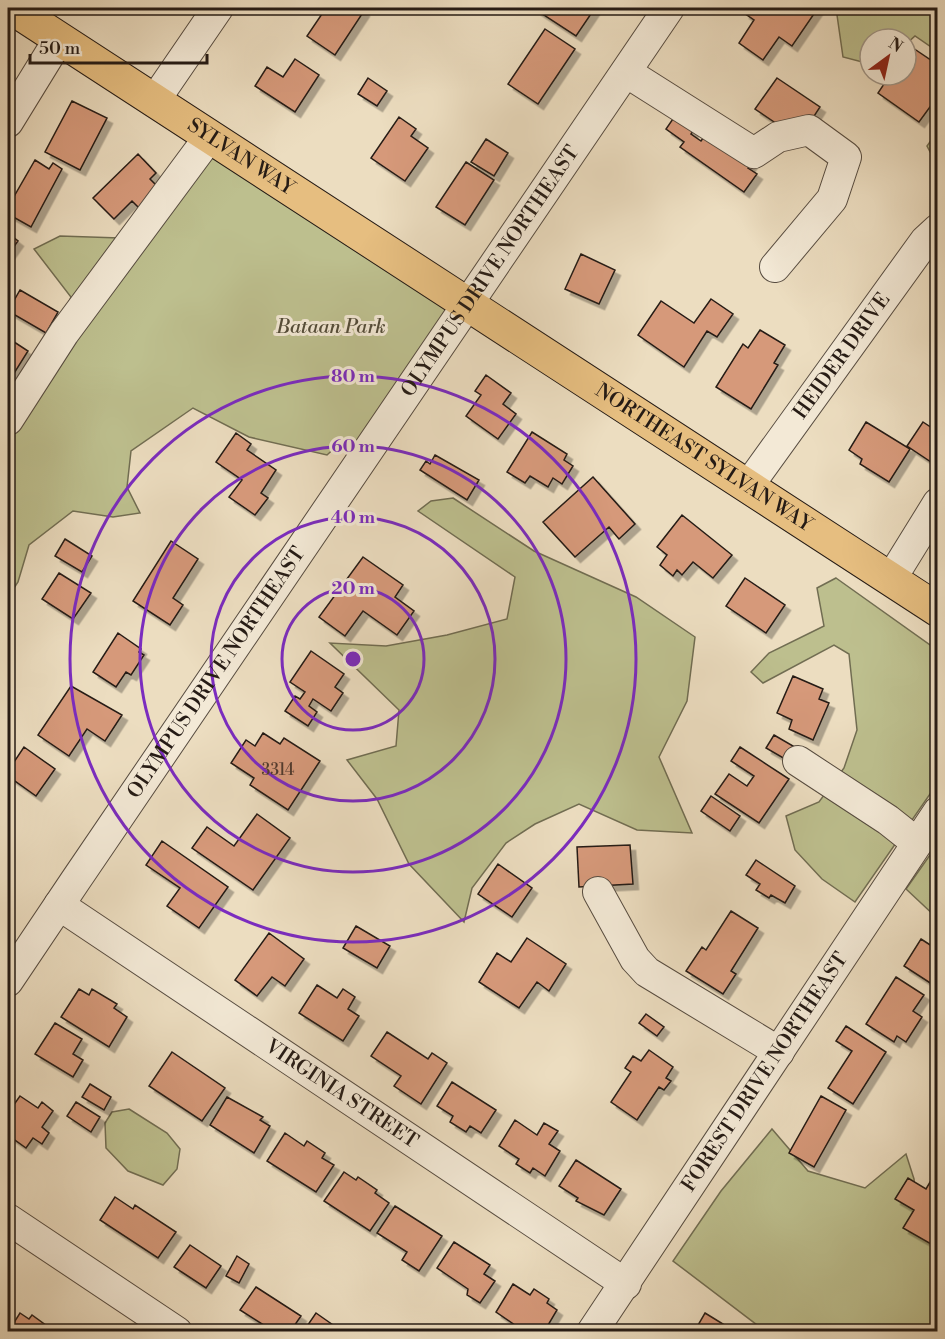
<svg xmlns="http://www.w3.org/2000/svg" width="945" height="1339" font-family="'Libre Bodoni',serif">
<defs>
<filter id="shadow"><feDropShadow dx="5.5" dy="5.5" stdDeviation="0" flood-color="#0004"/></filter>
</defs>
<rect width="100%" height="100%" fill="#ecddc0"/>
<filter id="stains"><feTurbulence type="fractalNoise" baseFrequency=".00333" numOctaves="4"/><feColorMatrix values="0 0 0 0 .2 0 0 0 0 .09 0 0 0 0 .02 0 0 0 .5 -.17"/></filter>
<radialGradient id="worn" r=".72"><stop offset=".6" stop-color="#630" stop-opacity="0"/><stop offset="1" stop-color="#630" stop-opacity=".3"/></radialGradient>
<!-- green -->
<path fill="#bdbf8e" stroke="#716d52" stroke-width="1.5" d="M836,8H937V51L915,36L906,44V39H870V64L843,57Z
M937,132V165L927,146Z
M217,141L469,304L362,459L339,444L327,455L249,437L193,408L131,451L127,487L140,513L113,517L73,511L29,545L18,582L8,597V400L61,321L71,297L34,249L60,236L150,239Z
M453,498L534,551L636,597L695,637L687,701L659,757L692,833L637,830L579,804L535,824L506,843L472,888L464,922L409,864L377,799L347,760L396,746L399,710L330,643L386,646L447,635L507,619L515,577L418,511L431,501Z
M836,578L937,650V784L855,902L822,879L795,850L786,816L819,802L844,768L857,730L849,654L834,645L763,683L751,672L769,653L824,626L817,588Z
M937,845V918L906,889Z
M129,1109L167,1133L180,1149L177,1169L163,1185L128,1171L106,1148L105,1123L112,1112Z
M772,1129L808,1171L865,1188L906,1154L914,1179L920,1236L937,1244V1331H765L673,1261L721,1191Z"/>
<!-- building -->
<path fill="#d6997a" stroke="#251b15" stroke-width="1.5" filter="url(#shadow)" d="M326,8H359L364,11L335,55L307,36Z
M538,8H595L576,36L536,10Z
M748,8H818L792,46L779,37L763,60L739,43L754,20L744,13Z
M545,29L575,49L538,104L508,84Z
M910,46L938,65V96L919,122L878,93L890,75H906V52Z
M295,59L319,75L295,112L255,86L267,67L283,77Z
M368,78L387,91L377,106L358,94Z
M777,78L820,107L809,124L789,132L755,109Z
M72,101L107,118L80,170L45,152Z
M677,113L696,126L691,134L701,141L709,130L753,161L748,168L757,174L744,192L680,147L684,142L666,129Z
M399,117L416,129L411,136L428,148L405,181L371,158Z
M486,139L508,153L494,176L471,162Z
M138,154L156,173L150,179L160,189L140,209L132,201L114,219L93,198Z
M35,160L49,169L53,163L62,169L31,227L8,214V207Z
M466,162L494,180L465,225L436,207Z
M8,233L18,241L8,255Z
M581,254L615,270L599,304L565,289Z
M20,290L58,312L46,333L8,311Z
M711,299L733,314L717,337L707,331L684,367L638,335L661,301L694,323Z
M760,330L785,345L774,363L778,365L751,409L716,387L743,344L748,348Z
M8,338L28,351L8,383Z
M486,375L511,393L503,404L516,414L498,439L466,416L481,395L475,391Z
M866,422L910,449L889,482L860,464L862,459L849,450Z
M923,422L938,432V458L934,464L907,446Z
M532,432L567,454L564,460L573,466L562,484L553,478L548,487L530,476L525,483L507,472Z
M236,433L251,444L247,450L276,470L261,493L268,498L255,515L229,497L242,480L216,462Z
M435,455L479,480L467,500L420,470L426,461L430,464Z
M593,477L635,524L619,539L609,527L575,557L543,522Z
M682,515L732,555L713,578L693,562L682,575L677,570L673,576L660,565L667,555L657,547Z
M65,539L92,556L82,572L55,556Z
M171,541L198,559L173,598L183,605L170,625L133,601Z
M363,557L403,585L395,597L414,611L397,635L363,611L345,636L319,617Z
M59,573L91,593L73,619L42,599Z
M745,578L785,605L766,633L726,606Z
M118,633L141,649L139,652L144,655L131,675L126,672L116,687L93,672Z
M311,651L344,674L335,687L343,693L331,711L313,699L309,706L317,712L308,726L285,711L295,696L300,699L305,692L290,682Z
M793,676L823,689L819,699L829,703L813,740L789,729L792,720L777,713Z
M71,686L122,715L105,741L87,729L69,756L38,735Z
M263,733L280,744L284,738L320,761L288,810L250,785L254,778L231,763L246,740L255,746Z
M774,735L793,746L785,759L766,748Z
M24,747L55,769L36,796L8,776V771Z
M740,747L789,779L759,823L715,794L729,774L747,786L754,776L731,761Z
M711,796L740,816L730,831L701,811Z
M257,814L290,838L253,890L192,848L207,827L234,846Z
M162,841L228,887L199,928L167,906L180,888L146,865Z
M630,845L633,884L579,887L577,847Z
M756,860L795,886L785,903L771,895L769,898L756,890L760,884L746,875Z
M498,864L532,888L512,917L478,894Z
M731,911L758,928L731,971L736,974L723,994L686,971L702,947L706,950Z
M356,926L390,946L377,968L343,948Z
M269,933L304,959L285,986L272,977L257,996L235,980Z
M527,938L566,964L549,991L537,982L519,1008L479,982L497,953L511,962Z
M921,939L938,950V988L904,966Z
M896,977L924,995L913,1011L922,1017L906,1042L897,1036L894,1042L866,1024Z
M317,985L337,998L343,989L355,997L348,1009L359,1016L343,1041L299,1013Z
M79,989L89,995L92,989L117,1004L114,1008L127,1017L109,1047L61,1017Z
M646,1014L664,1027L657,1036L639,1023Z
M55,1023L82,1039L73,1054L83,1060L73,1077L35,1054Z
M846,1026L886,1052L853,1104L828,1088L852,1051L836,1041Z
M387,1032L428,1059L432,1053L447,1063L421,1104L394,1086L401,1076L371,1056Z
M649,1050L673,1067L666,1078L671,1081L664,1090L659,1087L637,1120L611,1102L631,1072L625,1068L633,1056L641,1061Z
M172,1052L225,1088L202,1121L149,1086Z
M452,1082L496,1110L481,1133L470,1126L466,1132L450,1122L453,1116L437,1106Z
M90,1084L111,1097L104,1110L82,1097Z
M20,1096L38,1108L42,1102L53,1111L42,1127L49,1133L42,1144L33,1138L26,1148L8,1135V1113Z
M821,1096L846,1110L814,1167L789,1153Z
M227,1097L263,1117L260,1120L270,1126L254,1153L210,1125Z
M76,1102L100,1117L91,1132L67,1116Z
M515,1120L537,1135L544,1123L558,1131L549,1144L560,1151L545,1176L533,1168L530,1173L516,1164L519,1159L499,1146Z
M285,1133L304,1146L307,1141L325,1153L322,1158L334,1165L316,1192L267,1161Z
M576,1160L621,1189L604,1215L576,1201L578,1198L559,1186Z
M344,1172L356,1180L358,1177L377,1190L375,1193L389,1203L370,1231L324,1201Z
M936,1172L938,1232L931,1244L903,1228L914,1210L895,1199L908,1178L926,1189Z
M115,1197L133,1209L135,1205L176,1232L158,1258L100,1220Z
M395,1206L442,1236L419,1271L402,1260L407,1252L377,1233Z
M454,1242L490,1265L484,1274L495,1281L480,1303L467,1295L468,1289L437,1268Z
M190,1245L221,1266L206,1288L174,1267Z
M237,1256L249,1264L239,1283L226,1276Z
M513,1284L530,1295L534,1289L549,1299L547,1303L557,1310L544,1332H525L496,1312Z
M256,1287L301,1316L290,1332H268L270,1329L240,1310Z
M20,1313L29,1319L32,1315L47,1326L43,1332H8Z
M316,1313L343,1332H303Z
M705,1313L736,1332H694Z"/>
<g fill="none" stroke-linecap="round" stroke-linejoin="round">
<!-- minor casing -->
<g stroke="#574c40" stroke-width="32">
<g id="minor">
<path d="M626,72L754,153L778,137L809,130L846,157L832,199L775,267"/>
<path d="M155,100L218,8"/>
<path d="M8,122L59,39"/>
<path d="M8,420L64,333L210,136"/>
<path id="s1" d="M749,485L925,241L938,229"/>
<path d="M891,579L938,503"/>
<path d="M798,761L888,820L917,843"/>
<path d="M598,892L635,959L647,972L779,1052"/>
<path id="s2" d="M59,905L626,1284"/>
<path id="s3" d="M8,981C226,655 450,333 669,8"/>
<path d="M8,1219L177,1332"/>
<path id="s4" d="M592,1332L938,812"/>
</g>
</g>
<!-- major casing -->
<g stroke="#251b15" stroke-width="35">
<g id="major">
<path id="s5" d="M12,8L938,610"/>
</g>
</g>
<!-- minor -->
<use href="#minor" stroke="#f3e9d6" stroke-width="30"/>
<!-- major -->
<use href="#major" stroke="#e6be80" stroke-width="33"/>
</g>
<!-- distance rings -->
<g fill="none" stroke="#7b2cbf" stroke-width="3">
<circle cx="353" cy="659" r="71"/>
<circle cx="353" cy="659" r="142"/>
<circle cx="353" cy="659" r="213"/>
<circle cx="353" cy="659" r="283"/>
</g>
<g text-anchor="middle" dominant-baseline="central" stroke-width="6" stroke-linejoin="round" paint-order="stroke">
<!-- number labels -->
<g font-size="16" fill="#513a2e">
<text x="278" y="770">3314</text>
</g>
<!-- street labels -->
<g font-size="20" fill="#251b15" stroke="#f3e9d6">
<text stroke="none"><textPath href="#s5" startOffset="273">SYLVAN WAY</textPath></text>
<text stroke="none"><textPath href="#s3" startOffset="858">OLYMPUS DRIVE NORTHEAST</textPath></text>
<text stroke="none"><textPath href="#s1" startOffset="159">HEIDER DRIVE</textPath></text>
<text stroke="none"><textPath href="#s5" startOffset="825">NORTHEAST SYLVAN WAY</textPath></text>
<text stroke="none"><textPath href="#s3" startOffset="372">OLYMPUS DRIVE NORTHEAST</textPath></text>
<text stroke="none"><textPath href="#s4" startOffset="312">FOREST DRIVE NORTHEAST</textPath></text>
<text stroke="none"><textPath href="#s2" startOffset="340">VIRGINIA STREET</textPath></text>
</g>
<!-- park labels -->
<g font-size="20" font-style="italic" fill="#534c39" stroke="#f3e9d6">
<text x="331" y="327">Bataan Park</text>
</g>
</g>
<circle cx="353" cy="659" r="9" fill="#7b2cbf" stroke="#f3e9d6" stroke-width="3"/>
<g font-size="18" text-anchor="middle" font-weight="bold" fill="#7b2cbf" stroke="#f3e9d6" stroke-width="6" stroke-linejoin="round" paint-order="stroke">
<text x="353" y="382">80 m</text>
<text x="353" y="452">60 m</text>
<text x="353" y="523">40 m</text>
<text x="353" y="594">20 m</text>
</g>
<!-- margin -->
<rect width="945" height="1339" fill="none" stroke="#ecddc0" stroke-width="30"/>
<rect x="9" y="9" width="927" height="1321" fill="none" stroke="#251b15" stroke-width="3"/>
<rect x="15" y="15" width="915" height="1309" fill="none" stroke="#251b15" stroke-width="1.5"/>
<!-- north arrow -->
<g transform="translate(888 57) rotate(33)"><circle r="28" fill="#f3e9d6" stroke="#a19789" stroke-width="1.5"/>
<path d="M0-4.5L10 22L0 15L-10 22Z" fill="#8f2418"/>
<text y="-9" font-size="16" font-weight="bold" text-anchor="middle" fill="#251b15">N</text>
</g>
<!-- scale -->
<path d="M30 54v9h177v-9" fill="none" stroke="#251b15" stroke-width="3"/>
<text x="39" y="54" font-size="18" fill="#251b15" stroke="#f3e9d6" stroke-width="4.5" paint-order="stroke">50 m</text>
<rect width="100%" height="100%" filter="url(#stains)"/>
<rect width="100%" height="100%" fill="url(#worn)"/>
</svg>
